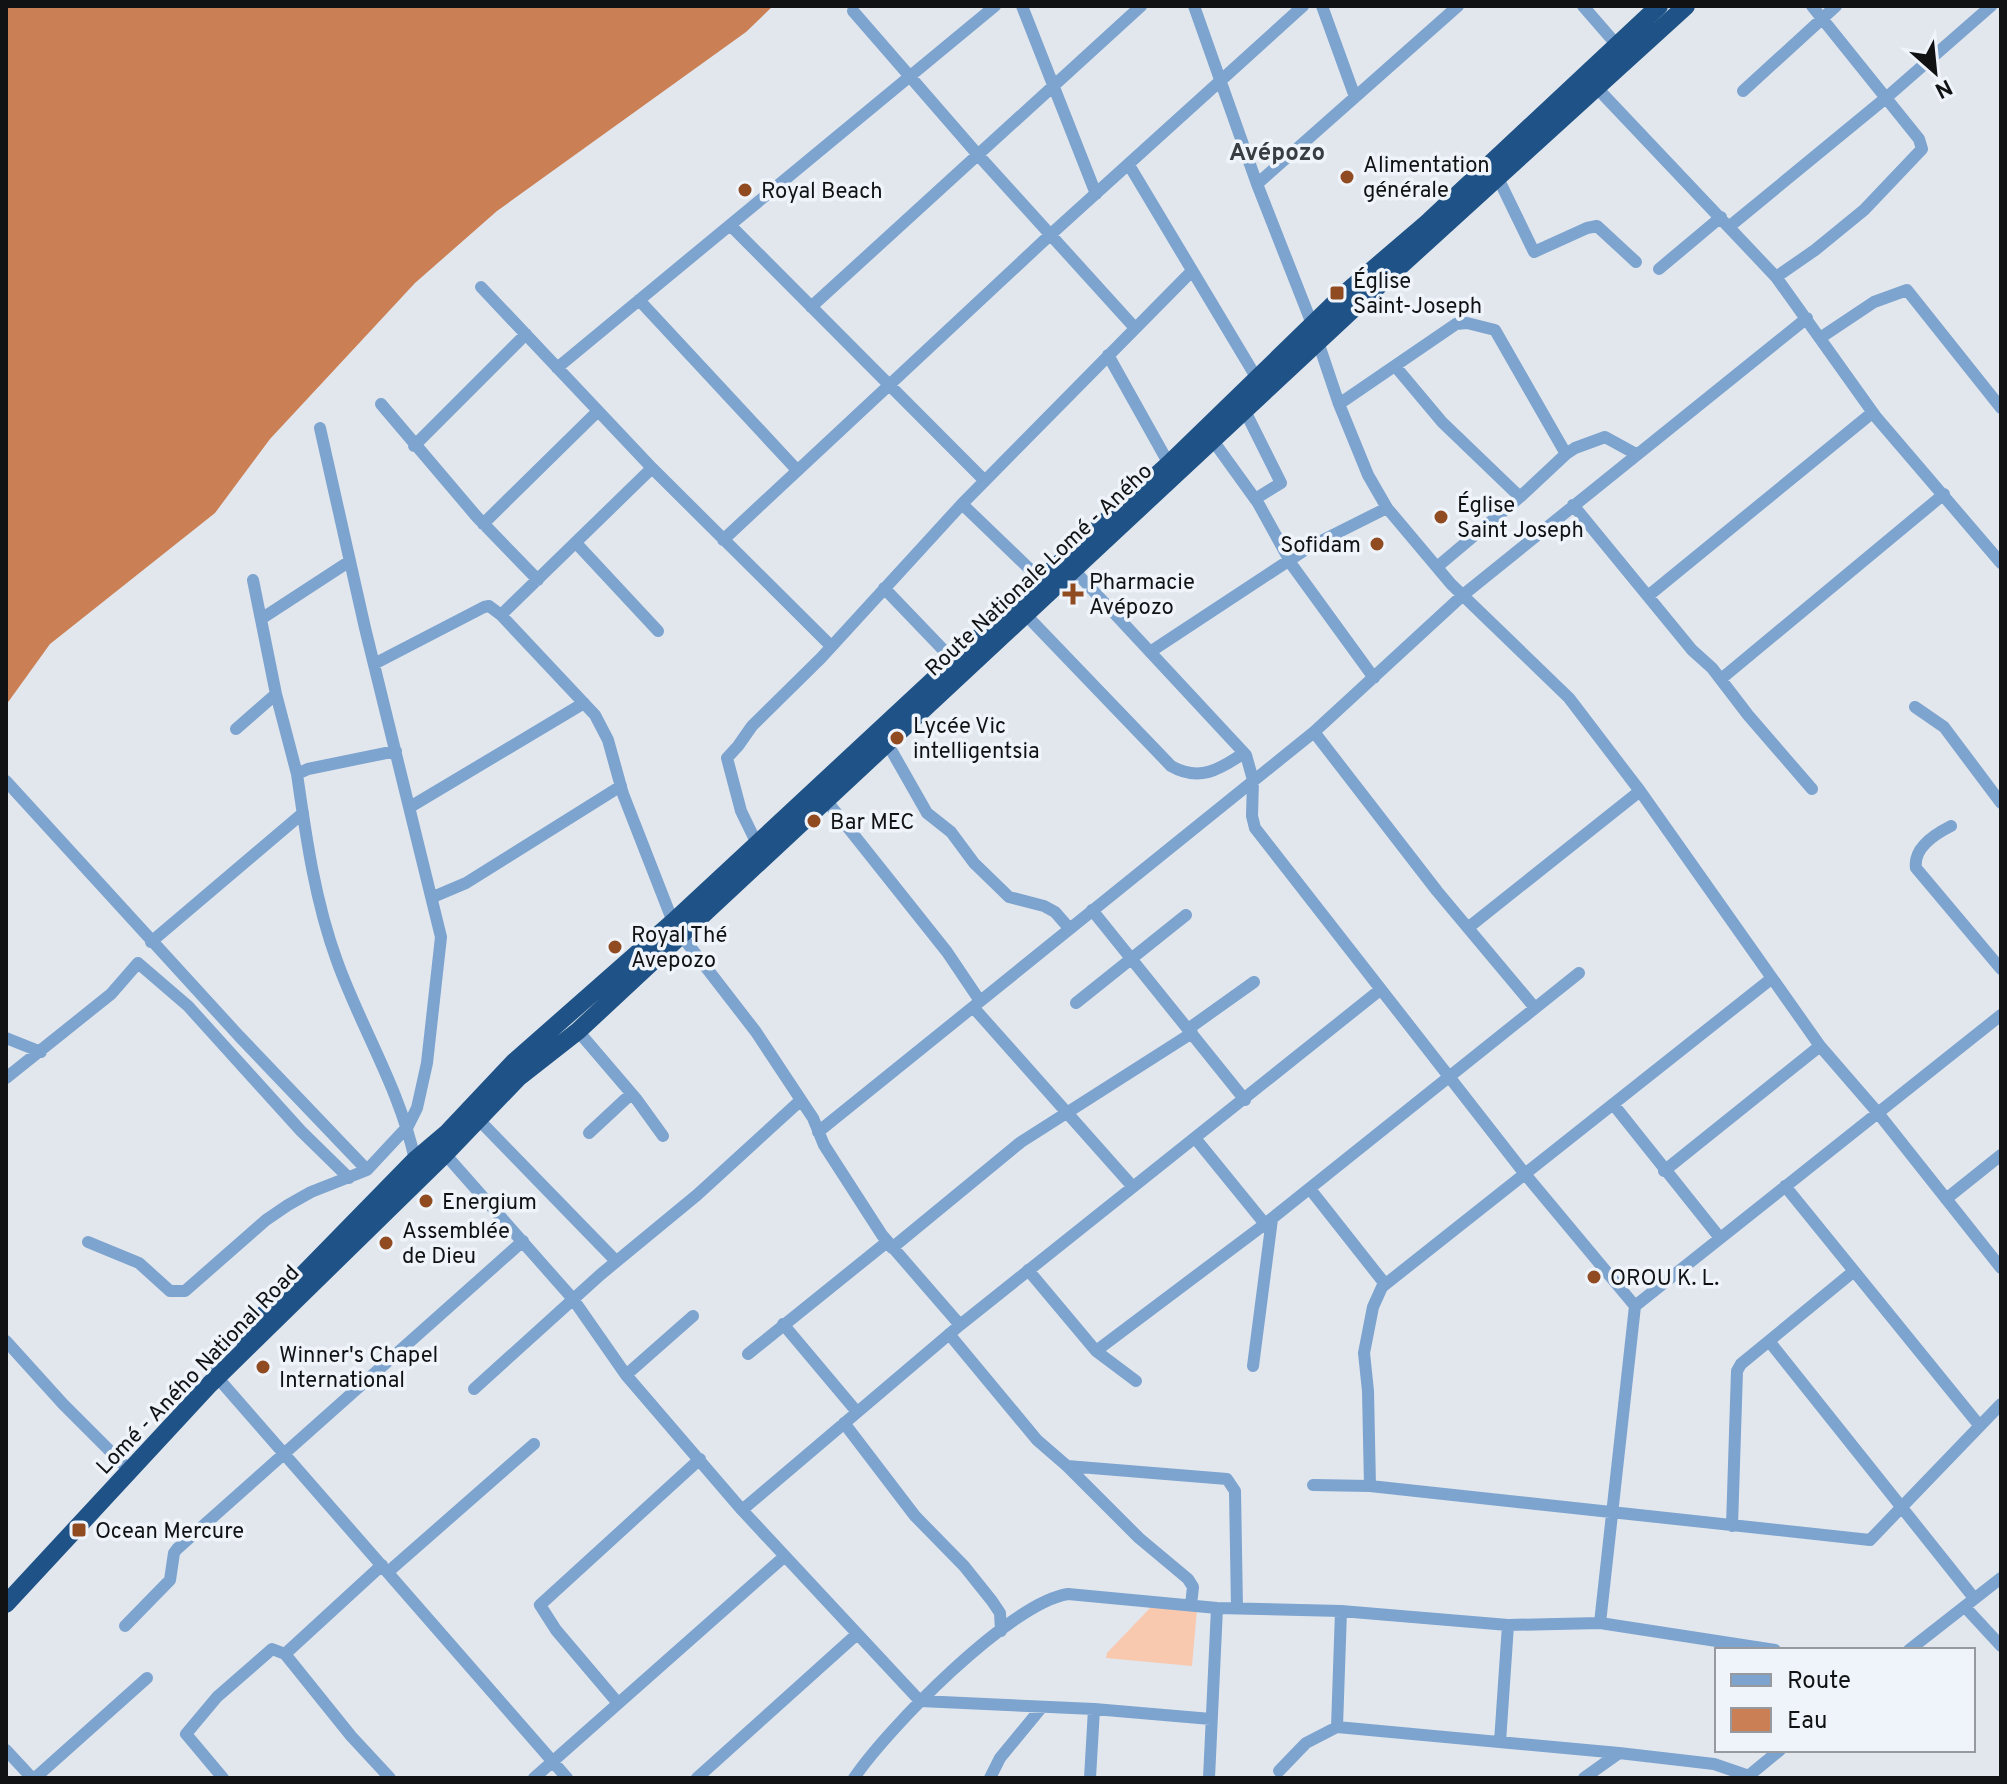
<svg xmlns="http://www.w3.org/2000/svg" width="2007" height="1784" viewBox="0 0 2007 1784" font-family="Overpass,sans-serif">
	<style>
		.green { fill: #f8c8af }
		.water { fill: #ca7f54 }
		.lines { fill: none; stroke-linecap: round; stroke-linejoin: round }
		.minor { stroke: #7da3cf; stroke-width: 12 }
		.highway { stroke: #1f5387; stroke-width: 18 }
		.poi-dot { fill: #904b21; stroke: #eff4fb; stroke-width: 3 }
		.labels { text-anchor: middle; stroke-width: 7; stroke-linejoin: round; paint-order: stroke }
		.poi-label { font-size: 22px; fill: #111214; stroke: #eff4fb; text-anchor: start }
		.street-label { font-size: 22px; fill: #111214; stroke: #eff4fb }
		.neighbourhood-label { font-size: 24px; font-weight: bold; fill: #383d41; stroke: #eff4fb }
	</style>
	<rect width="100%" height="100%" fill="#e2e7ed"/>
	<path class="green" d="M1152,1606l45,3 -5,57 -86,-8 1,-5z"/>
	<path class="water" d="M6,6h767l-27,26 -249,179 -82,72 -145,156 -55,74 -165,131 -44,61z"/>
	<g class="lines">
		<path class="minor" d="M1022,6l74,188
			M1194,6l63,178 55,140 27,80 29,71 19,33 64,76 118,114 71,93 180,255 58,67 123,155
			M1322,6l33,91
			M1583,6l33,38
			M853,11l126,145 156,172
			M1597,88l179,189 100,140 125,146
			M1743,91l93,-85
			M1129,165l127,212
			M1498,178l36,74 53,-24 10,-2 39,36
			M1257,184l201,-178
			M730,225l255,256
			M1730,226l157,-129 104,-91
			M1659,269l62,-52
			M1776,277l39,-27 49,-40 58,-61 -3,-10 -107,-133
			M481,287l171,181 179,178
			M639,300l158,170
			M811,307l330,-301
			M1820,338l54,-36 33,-12 94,118
			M1108,355l61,109
			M1395,366l47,56 78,75
			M557,368l438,-362
			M381,404l96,113 61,63
			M1339,404l117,-80 11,-1 28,7 71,124
			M1245,411l36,72 -26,16
			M1214,442l44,61 32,58
			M414,446l112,-112
			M962,504l79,76
			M1573,505l119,145 20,18 36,47 64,74
			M483,524l115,-113
			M723,540l327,-305 253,-229
			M576,543l82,88
			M1289,561l85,117
			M1437,567l83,-70 46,-43 9,-6 30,-11 31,17
			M1073,569l173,186 7,25 -1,36 3,12 270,346 110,132
			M253,580l23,114 21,80
			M884,588l70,73
			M1648,596l224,-183
			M1025,614l146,152c28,16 48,4 73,-13
			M501,615l151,-147
			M261,619l89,-58
			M1150,652l161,-106 76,-38
			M374,664l110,-57 5,-1 12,9 94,100 13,25 15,54 50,128
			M1721,679l223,-185
			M1915,707l29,20 57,76
			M236,729l40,-35
			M1314,732l123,159 98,117
			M886,741l41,72 24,19 23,31 35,34 35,9 11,6 14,16
			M396,751l-88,18 -11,5c9,63 18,127 40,187 24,67 63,128 78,199l4,4
			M6,781l233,255 128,134
			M826,800l121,152 33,49
			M410,807l174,-104
			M1951,826c-16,8 -38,22 -35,42l85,101
			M757,844l-16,-33 -14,-53 11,-12 14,-20 69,-68 141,-154 230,-233
			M433,897l33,-14 155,-97
			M1092,910l153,190
			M1469,927l171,-136
			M681,935l75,97 45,68 12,18 11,27 58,90 78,90
			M151,942l152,-129
			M1076,1003l110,-88
			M973,1007l160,180
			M1188,1029l66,-47
			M578,1031l59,69 26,36
			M6,1038l35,14
			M6,1078l105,-84 27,-31 50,43 113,125 48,47
			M1613,1104l107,134
			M478,1119l138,142
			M818,1132l496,-400 149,-137 344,-277
			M589,1133l42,-39
			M1195,1138l70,86
			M445,1154l128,145 53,76 116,135 178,191 174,8 117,10
			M1664,1171l156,-125
			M1785,1186l194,239
			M1310,1189l75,95
			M1946,1199l55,-44
			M88,1242l51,21 31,28h15l81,-71 22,-15 23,-13 56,-22 41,-44 9,-18 10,-45 14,-126 -76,-309 -45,-200
			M892,1248l129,-106 171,-109
			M1028,1270l68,81 40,30
			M783,1324l74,88
			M949,1334l88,106 30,26 72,72 49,41 5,8 -2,18
			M6,1341l57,63 60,60
			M1769,1341l205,257
			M1096,1351l169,-127 314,-251
			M748,1354l139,-112
			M1253,1366l19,-147
			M210,1369l357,409
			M626,1375l67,-59
			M474,1389l126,-114 97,-80 104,-95
			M844,1423l71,93 49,50 28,35 8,12 1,18
			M1067,1466l160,13 8,12 2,117
			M1313,1485l57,1 500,54 131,-136
			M1370,1486l-2,-95 -4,-38 9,-46 9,-20 389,-308
			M742,1510l218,-185 420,-335
			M1732,1526l5,-155 4,-7 113,-93
			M388,1572l146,-128
			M1965,1607l36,39
			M1600,1623l35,-317 366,-291
			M125,1626l45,-46 4,-27 3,-4 346,-308
			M1909,1650l92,-72
			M285,1654l66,82 39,42
			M617,1702l-61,-72 -16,-25 160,-146
			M1337,1727l4,-116
			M1500,1742l8,-117
			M6,1750l26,28
			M1279,1771l27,-28 31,-16 282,26 95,11 35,12
			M35,1778l112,-100
			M223,1778l-37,-44 31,-37 55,-48 13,5 97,-89
			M534,1778l251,-222
			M697,1778l159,-143
			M854,1778c34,-50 156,-175 214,-184l149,14 124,3 167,14 92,-2 175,27
			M990,1778l10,-20 42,-51
			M1090,1778l4,-69
			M1209,1778l8,-170
			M1584,1778l35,-25
			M1746,1778l34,-28"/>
		<path class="highway" d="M242,1337l173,-177 33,-28 66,-70 159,-140 368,-342 128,-116 174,-169 84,-72 232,-217
			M6,1604l204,-220 235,-230 73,-76 60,-47 786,-732 322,-293"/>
	</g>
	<g class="poi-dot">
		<circle cx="1347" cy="177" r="8"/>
		<circle cx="745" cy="190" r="8"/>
		<rect x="1329" y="285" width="16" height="16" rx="4"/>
		<circle cx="1441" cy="517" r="8"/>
		<circle cx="1377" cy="544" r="8"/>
		<path d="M1069 582h8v8h8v8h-8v8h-8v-8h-8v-8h8z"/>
		<circle cx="897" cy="738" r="8"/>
		<circle cx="814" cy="821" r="8"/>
		<circle cx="615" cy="947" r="8"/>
		<circle cx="426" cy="1201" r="8"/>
		<circle cx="386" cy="1243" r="8"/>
		<circle cx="1594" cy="1277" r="8"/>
		<circle cx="263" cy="1367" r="8"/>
		<rect x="71" y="1522" width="16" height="16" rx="4"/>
	</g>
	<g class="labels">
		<g class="poi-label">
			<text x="1363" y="172">Alimentation<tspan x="1363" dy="25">générale</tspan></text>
			<text x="761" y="198">Royal Beach</text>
			<text x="1353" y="288">Église<tspan x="1353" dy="25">Saint-Joseph</tspan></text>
			<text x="1457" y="512">Église<tspan x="1457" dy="25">Saint Joseph</tspan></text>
			<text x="1361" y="552" text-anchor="end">Sofidam</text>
			<text x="1089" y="589">Pharmacie<tspan x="1089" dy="25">Avépozo</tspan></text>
			<text x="913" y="733">Lycée Vic<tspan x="913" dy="25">intelligentsia</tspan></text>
			<text x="830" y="829">Bar MEC</text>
			<text x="631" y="942">Royal Thé<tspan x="631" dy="25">Avepozo</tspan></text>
			<text x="442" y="1209">Energium</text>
			<text x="402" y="1238">Assemblée<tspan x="402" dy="25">de Dieu</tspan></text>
			<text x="1610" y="1285">OROU K. L.</text>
			<text x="279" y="1362">Winner's Chapel<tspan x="279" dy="25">International</tspan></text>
			<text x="95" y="1538">Ocean Mercure</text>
		</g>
		<g class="street-label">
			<text transform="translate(1038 569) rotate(-43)" y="8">Route Nationale Lomé - Aného</text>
			<text transform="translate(197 1369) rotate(-46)" y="8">Lomé - Aného National Road</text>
		</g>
		<g class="neighbourhood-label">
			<text x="1277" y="160">Avépozo</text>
		</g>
	</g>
	<rect width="2007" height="1784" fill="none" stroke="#111214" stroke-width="16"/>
	<rect x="1715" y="1648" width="260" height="104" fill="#eff4fb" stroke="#969a9f" stroke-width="2"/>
	<rect x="1731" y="1674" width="40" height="12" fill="#7da3cf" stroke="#969a9f" stroke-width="2"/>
	<text x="1787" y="1688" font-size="24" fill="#111214">Route</text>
	<rect x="1731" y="1708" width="40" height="24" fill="#ca7f54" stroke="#969a9f" stroke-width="2"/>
	<text x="1787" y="1728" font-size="24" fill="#111214">Eau</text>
	<g transform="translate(1935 72) rotate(153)" stroke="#eff4fb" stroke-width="6" paint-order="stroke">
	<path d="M0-6L14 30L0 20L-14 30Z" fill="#111214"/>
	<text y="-12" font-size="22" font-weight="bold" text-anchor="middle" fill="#111214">N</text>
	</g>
</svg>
